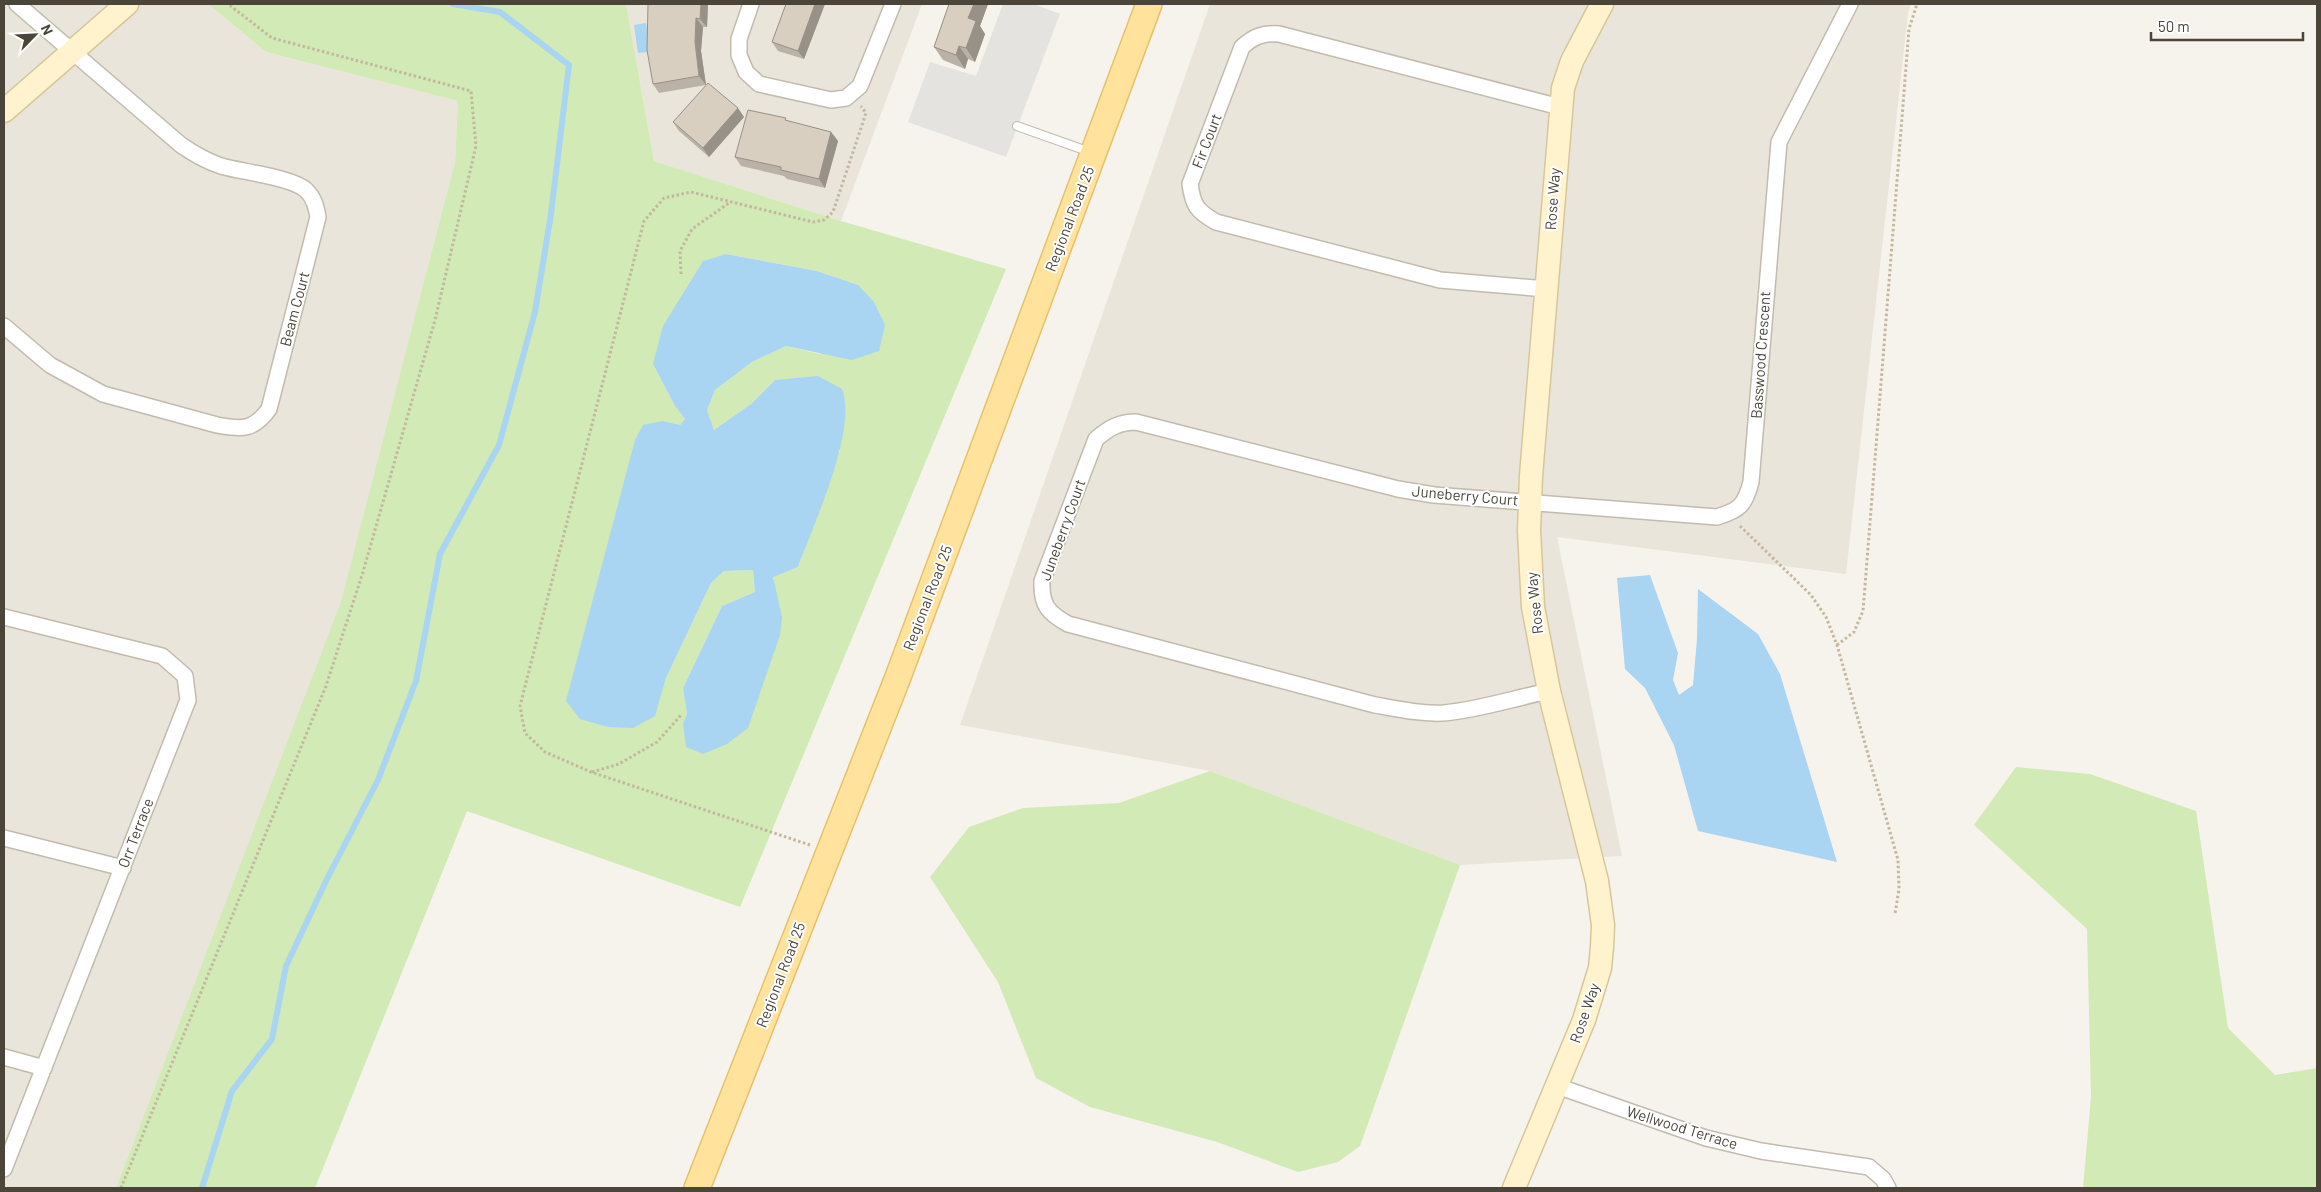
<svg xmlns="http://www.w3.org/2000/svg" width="2321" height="1192" viewBox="0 0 2321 1192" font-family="Barlow,sans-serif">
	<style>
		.residential { fill: #eae5da }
		.green { fill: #d2eab5; fill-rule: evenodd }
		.parking { fill: #e5e3e0 }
		.water { fill: #a9d4f2 }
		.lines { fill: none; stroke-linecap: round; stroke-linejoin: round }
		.stream { stroke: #a9d4f2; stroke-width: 6 }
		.lane-casing { stroke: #c2bbae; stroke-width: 10 }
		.street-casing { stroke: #c2bbae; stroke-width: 18 }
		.secondary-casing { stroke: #d6c79b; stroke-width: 25 }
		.primary-casing { stroke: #e6c16a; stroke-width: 28 }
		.path { stroke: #c4b79f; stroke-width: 3; stroke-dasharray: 2.5 2.5; stroke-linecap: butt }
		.lane { stroke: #fff; stroke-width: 8 }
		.street { stroke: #fff; stroke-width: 15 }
		.secondary { stroke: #fff3cd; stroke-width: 22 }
		.primary { stroke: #ffe39c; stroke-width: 25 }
		.wall { fill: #bab2a6 }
		.shaded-wall { fill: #979187 }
		.building { fill: #d8cfc1; stroke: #979187 }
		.labels { text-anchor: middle; stroke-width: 4; stroke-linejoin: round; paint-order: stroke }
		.street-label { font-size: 15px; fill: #4b4439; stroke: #fff }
	</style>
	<rect width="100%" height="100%" fill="#f6f3ec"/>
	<path class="residential" d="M4,4h204l58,48 192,49 -3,61 -113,440 -226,586h-112z
		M626,4h296l-81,217 -187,-60z
		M1210,4h701l-3,9 -62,561 -289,-37 65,319 -162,9 -250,-94 -250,-46z"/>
	<path class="green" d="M208,4h418l28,157 187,60 165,48 -266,638 -273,-96 -152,377h-199l225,-586 114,-440 3,-61 -192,-49zM727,254l90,17 41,14 -38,69 -34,-8 -34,16 -37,28 -8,20 7,20 37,-26 24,-24 65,70 -42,117 -25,9 2,15 -92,132 4,-9 -4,-26 39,-82 33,-14 -2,-22 -29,1 -13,12 -45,95 -12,38 9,-295 17,4 5,-6 -10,-13 -22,-42 33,-74 17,-29z
		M2016,767l74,7 106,37 32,217 47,47 42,-7v120h-234l8,-91 -4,-168 -113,-104z
		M1210,771l250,94 -100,281 -22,16 -40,10 -81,-30 -127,-35 -54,-29 -38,-96 -68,-105 39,-50 54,-19 96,-5z"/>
	<path class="parking" d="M1003,4h31l26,10 -54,143 -98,-35 22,-60 46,14z"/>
	<path class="water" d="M646,23l4,29 -12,1 -4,-28z
		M726,254l91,17 41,14 16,17 11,23 -6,26 -27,9 -66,-14 -34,16 -37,28 -8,20 7,20 37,-26 24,-24 43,-4 24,13c16,41 -29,136 -44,178l-25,10 9,40 -2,18 -32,93 -21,16 -24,10 -17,-7 -3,-24 4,-9 -4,-26 39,-82 33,-14 -2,-22 -29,1 -13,12 -45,95 -11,38 -22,12 -25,-1 -28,-8 -14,-18 69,-261 8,-15 20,-4 17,4 5,-6 -10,-13 -22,-42 10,-38 40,-65z
		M1650,575l28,78 -5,27 6,15 14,-10 4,-46 1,-50 60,45 22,40 57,188 -139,-31 -24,-86 -29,-57 -20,-19 -8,-91z"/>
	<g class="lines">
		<path class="stream" d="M202,1188l30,-97 40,-52 14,-73 41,-87 51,-99 38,-99 24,-127 59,-109 36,-133 16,-98 18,-149 -69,-53 -47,-8"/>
		<g class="lane-casing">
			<path id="lane" d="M1017,126l73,26"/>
		</g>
		<g class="street-casing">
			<path id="street" d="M751,4l-12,35v16l7,17 13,12 72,16 15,-2 14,-12 33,-82
				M1546,289l-106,-9 -224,-58c-19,-11 -23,-16 -26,-38l52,-137c12,-11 21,-14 37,-13l281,73
				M4,326l46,39 53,29 114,31c25,5 37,5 52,-16l49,-192c-2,-11 -4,-19 -12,-27 -15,-13 -64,-18 -85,-24 -15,-5 -27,-12 -40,-21l-164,-141
				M4,617l158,39 23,20 3,24 -184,469
				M1549,691c-35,7 -70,19 -106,22 -23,1 -46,-4 -68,-8l-307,-81c-20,-11 -27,-19 -26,-43l54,-142c13,-11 23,-17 40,-17l262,67 36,6 283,22c23,-7 28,-12 34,-35l28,-340 71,-138
				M4,838l119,30
				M4,1057l40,11
				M1557,1086l149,52 55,13 108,16 14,12 5,9"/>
		</g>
		<g class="secondary-casing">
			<path id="secondary" d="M4,111l123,-107
				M1514,1188l70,-168 16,-52 2,-21 1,-22 -6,-44 -48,-190 -16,-84 -4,-76 2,-55 32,-388 9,-27 30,-57"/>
		</g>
		<g class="primary-casing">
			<path id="primary" d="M697,1188l201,-511 251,-673"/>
		</g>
		<path class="path" d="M681,274l-1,-23 12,-22 37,-26
			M1740,526l71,69 15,22 11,28 61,215 1,29 -4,25
			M1837,645l17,-13 9,-21 46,-582 8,-25
			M592,772l27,-8 38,-22 25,-28
			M810,845l-219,-73 -46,-20 -20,-19 -5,-27 124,-485 20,-23 27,-6 122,30 11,-2 9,-8 33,-99 -5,-7
			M121,1188l205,-502 37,-114 72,-252 41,-174 -5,-55 -199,-53 -44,-34"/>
		<use href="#lane" class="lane"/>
		<use href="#street" class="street"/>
		<use href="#secondary" class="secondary"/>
		<use href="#primary" class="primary"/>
	</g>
	<path class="wall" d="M648,4h60l-1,23h-4l-2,24 5,34 -47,8 -6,-9z
		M786,4h39l-21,55 -26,-8 -6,-9z
		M949,4h39l-8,22 5,8 -10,28 -7,-3 -3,10 -22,-9 -9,-13z
		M744,117l-35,40 -30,-26 -6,-9z
		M788,121l43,11 7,9 -13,47 -38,-9 -3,-3 -43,-10 -6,-9z"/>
	<path class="shaded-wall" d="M701,4h7l-1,23 -7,-8z
		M815,4h10l-21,55 -6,-8z
		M974,4h14l-8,22 5,8 -10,28 -9,-14 2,-30z
		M696,18l7,9 -2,24 5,34 -7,-9 -4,-34z
		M959,46l9,13 -3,10 -9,-14z
		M738,108l6,9 -35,40 -6,-9z
		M831,132l7,9 -13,47 -6,-9z"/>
	<path class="building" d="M648,4h53l-1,15 -4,-1 -1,24 4,34 -46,8 -6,-34z
		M786,4h29l-17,47 -26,-9z
		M949,4h25l-6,14 8,3 -10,27 -7,-2 -3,9 -22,-8z
		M708,83l30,25 -35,40 -30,-26z
		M748,110l38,8 -1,2 46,12 -12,47 -38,-9v-3l-46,-10z"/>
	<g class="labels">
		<g class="street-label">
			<text transform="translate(1207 141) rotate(-69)" y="5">Fir Court</text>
			<text transform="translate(1553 199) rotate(-86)" y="5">Rose Way</text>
			<text transform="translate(1070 219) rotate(-69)" y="5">Regional Road 25</text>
			<text transform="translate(295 309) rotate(-75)" y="5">Beam Court</text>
			<text transform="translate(1761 355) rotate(-86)" y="5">Basswood Crescent</text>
			<text transform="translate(1465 496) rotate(5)" y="5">Juneberry Court</text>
			<text transform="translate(1063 530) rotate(-70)" y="5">Juneberry Court</text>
			<text transform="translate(928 598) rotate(-69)" y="5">Regional Road 25</text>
			<text transform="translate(1535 603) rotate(-96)" y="5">Rose Way</text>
			<text transform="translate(136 833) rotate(-69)" y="5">Orr Terrace</text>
			<text transform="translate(781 975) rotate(-69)" y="5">Regional Road 25</text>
			<text transform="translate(1585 1013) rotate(-71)" y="5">Rose Way</text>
			<text transform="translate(1682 1128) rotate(17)" y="5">Wellwood Terrace</text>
		</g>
	</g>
	<rect width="2321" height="1192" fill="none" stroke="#4b4439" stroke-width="10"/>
	<g transform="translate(35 35) rotate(66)" stroke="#ffffff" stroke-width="4" paint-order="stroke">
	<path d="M0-4L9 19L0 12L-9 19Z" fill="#4b4439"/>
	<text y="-8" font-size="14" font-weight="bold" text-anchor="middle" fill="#4b4439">N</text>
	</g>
	<path d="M2151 32v8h152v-8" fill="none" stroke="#4b4439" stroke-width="2.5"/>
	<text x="2158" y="32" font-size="15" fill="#4b4439" stroke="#ffffff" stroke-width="4" paint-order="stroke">50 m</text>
</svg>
